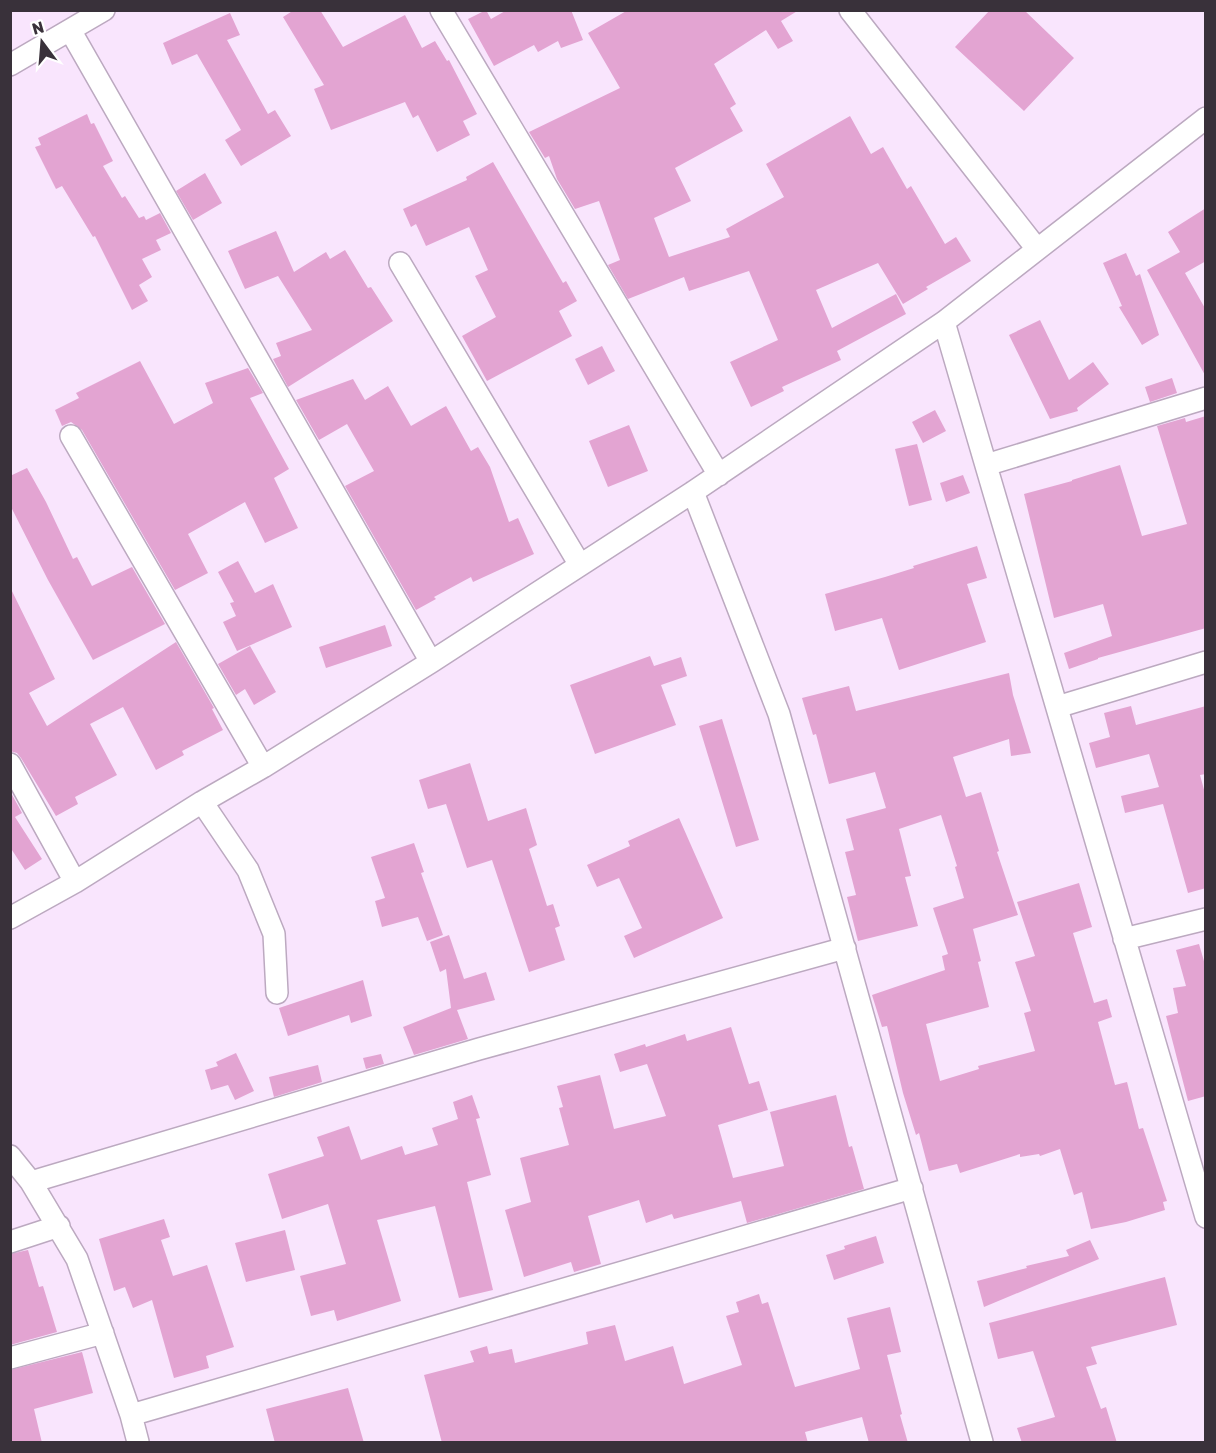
<svg xmlns="http://www.w3.org/2000/svg" width="1216" height="1453" viewBox="0 0 1216 1453" font-family="Rubik,sans-serif">
	<style>
		.building { fill: #e3a4d2 }
		.lines { fill: none; stroke-linecap: round; stroke-linejoin: round }
		.minor-casing { stroke: #bca9c0; stroke-width: 24 }
		.minor { stroke: #fff; stroke-width: 21 }
	</style>
	<rect width="100%" height="100%" fill="#f9e5fd"/>
	<path class="building" d="M294,10h26l23,37 62,-32 17,33 13,-7 12,20 2,-1 28,54 -14,7 7,14 -33,17 -19,-37 -5,3 -8,-16 -74,28 -17,-41 10,-4 -41,-68z
		M486,10l5,9 16,-9h64l12,30 -22,8 -3,-7 -20,11 -4,-7 -40,21 -26,-47z
		M628,10h171l-18,11 12,20 -15,8 -12,-19 -52,34 22,40 -6,4 13,23 -68,37 16,33 -37,17 15,39 61,-20 -4,-8 58,-32 -18,-33 84,-48 21,38 12,-7 24,42 4,-3 34,58 11,-7 15,24 -45,26 2,2 -25,15 -25,-41 -62,27 16,38 64,-34 10,20 -69,37 4,9 -59,27 2,4 -33,16 -21,-45 48,-22 -29,-69 -60,20 -5,-14 -56,22 -20,-34 12,-5 -21,-59 -24,8 -18,-30 -8,-23 -4,2 -16,-26 91,-44 -32,-55z
		M990,10h34l50,48 -50,53 -69,-64z
		M230,13l10,22 -13,5 41,74 7,-4 16,26 -50,30 -16,-26 16,-10 -44,-76 -25,11 -9,-22z
		M87,114l4,10 3,-1 19,38 -10,5 19,32 3,-2 14,22 5,-2 2,4 14,-7 11,20 -15,7 5,10 -19,9 10,18 -13,8 9,16 -16,9 -37,-74 -2,1 -31,-51 -6,3 -21,-42 6,-2 -3,-7z
		M493,162l70,121 3,-2 11,20 -18,10 13,25 -85,45 -25,-45 34,-19 -21,-41 13,-6 -19,-43 -43,19 -10,-22 -5,3 -8,-18 64,-29 -1,-3z
		M205,173l17,30 -29,17 -17,-29z
		M1206,208v53l-21,12 21,37v67l-59,-107 33,-18 -12,-20z
		M276,231l18,41 32,-20 4,7 15,-9 23,38 3,-1 22,34 -105,66 -15,-28 8,-3 -5,-13 36,-13 -34,-54 -33,13 -17,-38z
		M1126,253l10,23 4,-2 19,61 -17,10 -23,-38 3,-1 -19,-43z
		M1040,320l29,60 24,-18 16,22 -32,24 1,3 -28,8 -41,-84z
		M602,346l13,25 -27,14 -13,-26z
		M140,361l34,63 39,-21 -8,-20 43,-15 15,25 -13,5 39,71 -15,9 24,50 -33,15 -20,-41 -57,32 20,39 -33,17 -93,-160 -11,-8 -9,4 -7,-16 24,-12 -3,-5z
		M1172,378l5,15 -27,9 -5,-15z
		M353,379l12,21 23,-14 23,40 35,-20 25,45 7,-4 12,20 19,55 9,-4 16,36 -61,28 -2,-5 -37,20 2,2 -20,11 -71,-124 29,-15 -27,-47 -28,16 -23,-40z
		M935,410l11,21 -23,12 -11,-21z
		M1206,416v212l-108,30v1l-29,10 -5,-16 48,-17 -9,-32 -49,14 -30,-124 48,-13v-1l48,-15 22,71 45,-12 -30,-98 28,-8 1,4z
		M629,425l19,46 -40,16 -19,-46z
		M917,444l15,56 -23,6 -14,-57z
		M27,468l19,34 27,57 4,-2 15,29 40,-19 33,57 -72,36 -45,-80 -38,-75v-29z
		M963,475l7,18 -24,9 -6,-19z
		M977,546l10,32 -20,6 19,58 -87,28 -17,-52 -47,13 -10,-37 60,-17 29,-9 -1,-2z
		M238,561l17,32 18,-9 19,43 -55,24 -14,-29 13,-6 -6,-13 4,-1 -16,-30z
		M10,587l45,92 -26,14 18,33 129,-84 38,66 -2,1 11,21 -41,21 2,4 -28,15 -33,-63 -33,17 27,51 -42,22 3,7 -22,12 -35,-58 -4,-5 -7,-2z
		M385,625l7,21 -66,22 -7,-21z
		M250,646l26,46 -22,13 -9,-16 -9,6 -18,-31z
		M650,656l4,10 27,-9 6,19 -26,9 15,40 -81,29 -25,-69z
		M1009,673l4,22 18,58 -20,3 -2,-17 -56,18 13,40 15,-5 18,59 -2,1 21,63 -45,14 8,32 -3,1 11,45 -63,17 14,57 39,-12 -1,-3 57,-15 -11,-38 7,-2 -16,-49 20,-6 -18,-54 62,-19 13,44 -19,6 21,70 13,-4 5,18 -14,5 17,63 12,-3 12,47 4,-1 24,73 -4,1 2,8 -39,12 -35,7 -9,-37 -8,3 -14,-46 -20,7 -1,-2 -19,3v-3l-60,19 -3,-9 -28,7 -10,-38 -3,2 -13,-42 -16,-67 -5,1 -10,-32 73,-25 -3,-14 6,-2 -15,-46 31,-10 -9,-31 2,-1 -16,-51 -42,14 12,47 -6,1 13,49 -60,15 -11,-44 9,-2 -11,-43 9,-2 -8,-31 40,-11 -11,-36 -46,12 -13,-50 -3,1 -11,-37 47,-12 7,25z
		M1131,706l5,19 70,-19v68l-6,1 6,22v91l-18,5 -25,-89 -38,9 -4,-17 38,-9 -10,-33 -53,14 -7,-25 21,-6 -6,-24z
		M722,719l37,121 -23,7 -37,-121z
		M470,763l18,58 38,-13 11,37 -8,4 18,57 6,-2 7,22 -5,2 10,32 -36,12 -37,-112 -25,8 -21,-64 -18,5 -9,-29z
		M10,791l12,22 -7,4 27,42 -17,11 -15,-23z
		M679,818l44,100 -89,40 -10,-22 18,-8 -23,-50 -22,9 -10,-22 43,-19 -2,-5z
		M414,843l10,29 -3,1 22,62 -16,6 -9,-24 -36,10 -7,-26 10,-3 -14,-41z
		M449,935l15,44 22,-7 9,28 -38,10 11,29 -54,16 -11,-28 48,-19 -5,-39 -6,3 -10,-30z
		M1199,944l7,24v128l-18,5 -22,-85 12,-3 -5,-25 13,-2 -10,-36z
		M363,980l9,36 -21,7 -2,-8 -61,21 -9,-28z
		M731,1027l18,57 10,-3 9,29 -50,15 15,53 51,-12 -14,-54 66,-17 13,52 3,-1 12,43 -117,34 -6,-22 -67,18 -2,-5 -26,9 -7,-23 -51,16 13,48 -27,8 -3,-10 -47,15 -19,-67 26,-8 -11,-44 49,-13 -10,-37 4,-1 -6,-21 43,-11 14,54 52,-13 -19,-52 -27,8 -6,-18 31,-10 1,3 39,-13 2,7z
		M236,1053l18,38 -19,9 -7,-15 -17,5 -6,-20 13,-4 -2,-4z
		M381,1054l3,10 -18,5 -3,-11z
		M318,1065l4,17 -48,15 -5,-20z
		M472,1095l8,23 -4,1 15,56 -24,7 26,108 -34,8 -24,-92 -58,14 24,81 -64,20 -3,-11 -23,6 -11,-40 46,-12 -18,-60 -46,15 -14,-45 56,-18 -7,-19 32,-11 12,34 41,-14 3,9 33,-10 -6,-17 26,-9 -5,-17z
		M164,1219l6,18 -9,3 12,36 34,-11 27,82 -28,9 3,12 -35,10 -22,-78 -19,8 -8,-21 -11,4 -15,-52z
		M285,1230l10,40 -49,12 -11,-39z
		M876,1236l8,27 -50,17 -8,-25 19,-6 -1,-3z
		M1090,1240l9,19 -115,48 -7,-26 50,-13 -1,-2 43,-10 -3,-6z
		M28,1250l11,37 4,-1 14,46 -47,13v-91z
		M1165,1277l12,48 -86,22 6,17 -11,3 15,42 5,-2 11,36h-95l-5,-15 38,-11 -22,-66 -35,8 -9,-36z
		M759,1294l3,10 6,-2 27,85 65,-18 -13,-51 43,-11 11,45 -14,3 15,59 -2,1 8,28h-39l-7,-26 -57,15 3,11h-366l-18,-68 50,-13 -4,-11 17,-5 2,8 23,-5 3,14 73,-19 -2,-12 29,-7 10,36 48,-15 11,38 58,-19 -16,-49 13,-4 -3,-10z
		M82,1352l11,41 -59,16 8,34h-32v-73z
		M348,1388l16,55h-89l-9,-34z"/>
	<g class="lines">
		<g class="minor-casing">
			<path id="minor" d="M441,10l278,465
				M850,10l187,239
				M70,30l361,632
				M10,65l94,-55
				M400,263l180,302
				M944,322l262,895
				M71,436l192,331
				M986,465l220,-67
				M693,492l86,222 203,728
				M1057,707l149,-45
				M10,764l65,118
				M202,802l46,68 26,64 3,59
				M10,918l65,-36 127,-80 61,-35 168,-105 262,-170 251,-170 262,-204
				M1124,939l82,-20
				M10,1156l21,26 46,77 54,156 7,27
				M31,1182l448,-133 366,-101
				M10,1242l49,-16
				M10,1358l93,-25
				M131,1415l781,-227"/>
		</g>
		<use href="#minor" class="minor"/>
	</g>
	<rect width="1216" height="1453" fill="none" stroke="#39313a" stroke-width="24"/>
	<g transform="translate(42 42) rotate(344)" stroke="#ffffff" stroke-width="4.5" paint-order="stroke">
	<path d="M0-4.5L10 22L0 15L-10 22Z" fill="#39313a"/>
	<text y="-9" font-size="16" font-weight="bold" text-anchor="middle" fill="#39313a">N</text>
	</g>
</svg>
